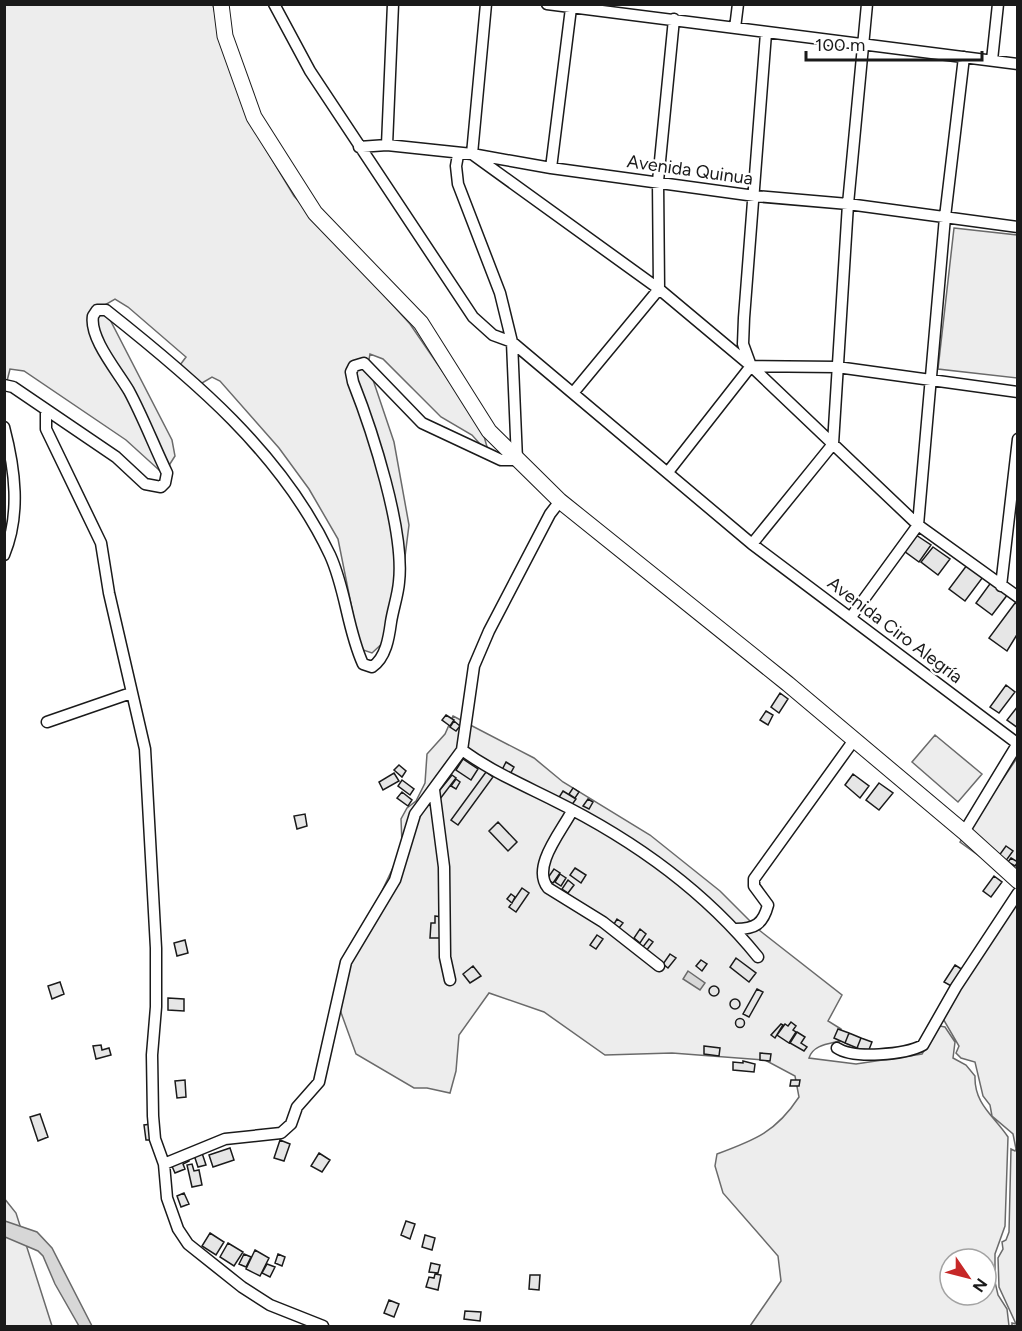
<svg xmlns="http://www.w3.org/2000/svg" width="1022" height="1331" viewBox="0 0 1022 1331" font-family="Figtree,sans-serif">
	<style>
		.green { fill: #ededed; stroke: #6a6a6a; stroke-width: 1.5; fill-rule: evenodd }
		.water { fill: #d7d7d7; stroke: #6a6a6a; stroke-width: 1.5 }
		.building { fill: #e6e6e6; stroke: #1a1a1a; stroke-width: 1.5 }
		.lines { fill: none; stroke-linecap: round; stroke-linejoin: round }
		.street-casing { stroke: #1a1a1a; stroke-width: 13 }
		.secondary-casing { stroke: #1a1a1a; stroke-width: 17 }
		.street { stroke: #fff; stroke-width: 10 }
		.secondary { stroke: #fff; stroke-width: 15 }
		.labels { text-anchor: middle; stroke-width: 4.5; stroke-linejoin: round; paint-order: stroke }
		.street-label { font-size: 18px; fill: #1a1a1a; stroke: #fff }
	</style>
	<rect width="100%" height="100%" fill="#fff"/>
	<path class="green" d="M5,5h208l11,47 23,66 47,78 116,128 72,105 7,25 -17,-19 -31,-18 -58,-58 -13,-5 -2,11 26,77 15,83 -11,87 -11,27 -15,14 -12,-4 -22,-110 -29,-50 -30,-41 -59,-67 -8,-4 -15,9 -17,-21 6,-8 -58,-50 -13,-8 -12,7 69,134 3,16 -7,11 -9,3 -33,-30 -102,-69 -14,-2 -4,16 -1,-2z
		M954,228l63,7v143l-79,-9z
		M453,716l81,42 29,24 87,53 70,56 39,39 83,65 -14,26 13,8 -1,12c-12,3 -27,4 -31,17l47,6 66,-10 18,-28 5,1 10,15 -2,16 13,7 9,11c-1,28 19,40 33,61l-3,89 -10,28v28l3,13 9,14 2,17h-259l31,-45 -3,-25 -55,-63 -8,-27 2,-12c38,-14 59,-22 82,-57l-4,-21 -30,-16 -93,-7 -67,2 -61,-43 -55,-19 -30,42 -3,36 -6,22 -23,-5h-13l-58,-34 -17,-47 2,-29 57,-121 4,-13 -1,-25 6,-11 9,-7 9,-18 2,-29 18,-20zM950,1259h36v36h-36z
		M935,735l47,39 -24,28 -46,-40z
		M1017,758v125l-57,-41z
		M1017,904v422h-5v-3l4,1 -17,-37 -1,-29 5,-9 -1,-7 4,-2 3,-8 2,-83 4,2 1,-2 -3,-15 -21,-18 -2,-11 -7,-9 -8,-34 -14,-4 -5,-5 3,-7 -17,-29 54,-87z
		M4,1198l12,15 36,113h-47z"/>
	<path class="water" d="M688,971l17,12 -5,7 -17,-11z
		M5,1221l32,11 15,16 40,78h-13l-24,-42 -12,-28 -5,-5 -33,-14z"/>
	<path class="building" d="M916,535l15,10 -12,17 -15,-11z
		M933,547l17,12 -12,16 -17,-13z
		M967,565l16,12 -18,24 -16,-12z
		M992,581l16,13 -16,21 -16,-12z
		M1015,603l3,2v28l-11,18 -18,-13z
		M1006,685l9,7 -16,21 -9,-6z
		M780,693l8,6 -9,14 -8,-6z
		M1018,706v22l-11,-8z
		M766,711l7,4 -5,10 -8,-5z
		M446,715l8,5 -4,6 -8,-6z
		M454,721l6,5 -4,5 -6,-4z
		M463,759l15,10 -7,11 -15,-10z
		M506,762l8,5 -5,9 -8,-4z
		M399,765l7,6 -4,6 -8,-7z
		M486,772l7,5 -35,48 -7,-5z
		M394,773l5,8 -16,9 -4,-8z
		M853,774l16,12 -9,12 -15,-13z
		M452,775l4,3 -16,21 -5,-3z
		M456,779l4,3 -4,7 -5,-3z
		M402,780l12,9 -4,6 -12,-9z
		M879,783l14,10 -14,17 -13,-10z
		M573,788l6,4 -4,6 -6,-4z
		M563,791l13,8 -5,7 -13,-7z
		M402,792l10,8 -4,6 -11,-8z
		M588,799l5,3 -4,7 -6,-3z
		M305,814l2,12 -10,3 -3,-13z
		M498,822l19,20 -9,9 -19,-20z
		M1006,846l7,5 -8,11 -7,-5z
		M1011,858l7,4 -3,4 -7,-4z
		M575,868l11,7 -5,8 -11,-8z
		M554,869l6,4 -7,10 -6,-4z
		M560,874l6,4 -5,8 -6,-4z
		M994,876l8,6 -11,15 -8,-6z
		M568,880l6,5 -6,8 -6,-4z
		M522,888l7,5 -13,19 -7,-5z
		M511,894l4,3 -3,6 -5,-4z
		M435,916l7,1 -2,21h-10l1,-15h4z
		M617,919l6,4 -4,5 -5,-4z
		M640,929l6,5 -6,9 -6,-5z
		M597,935l6,4 -7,10 -6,-4z
		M649,939l4,3 -7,9 -4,-3z
		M185,940l3,13 -11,3 -3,-13z
		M670,954l6,4 -8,10 -5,-4z
		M736,958l20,15 -7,9 -19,-15z
		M701,960l6,4 -5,7 -6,-5z
		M955,965l8,5 -10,17 -9,-5z
		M473,966l8,10 -11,7 -7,-9z
		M60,982l4,12 -12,5 -4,-13z
		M709 991a5 5 0 1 1 10 0a5 5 0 1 1-10 0Z
		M757,989l6,3 -14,25 -6,-3z
		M168,998l16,1v12l-16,-1z
		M730 1004a5 5 0 1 1 10 0a5 5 0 1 1-10 0Z
		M735.5 1023a4.5 4.5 0 1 1 9 0a4.5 4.5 0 1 1-9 0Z
		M791,1022l5,4 -3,4 3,2 -7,11 -12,-8 8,-11 3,2z
		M781,1024l2,1 -8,13 -4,-3z
		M838,1029l11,4 -4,10 -11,-5z
		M797,1032l8,5 -4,6 6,4 -3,4 -14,-8z
		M849,1033l12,5 -4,10 -12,-5z
		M861,1038l11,4 -4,10 -11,-4z
		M101,1045l1,5 7,-2 2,7 -15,4 -3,-13z
		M704,1046l16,2 -1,8 -15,-2z
		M760,1053l11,1 -1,7 -10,-1z
		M743,1061l12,3 -1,8 -21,-2v-8l10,1z
		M185,1080l1,17 -9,1 -2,-17z
		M791,1080h9l-1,6h-9z
		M40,1114l8,23 -10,4 -8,-24z
		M151,1124l2,16h-7l-2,-15z
		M280,1140l10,4 -6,17 -10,-3z
		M230,1148l4,12 -21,7 -4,-12z
		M202,1153l4,12 -8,2 -4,-12z
		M319,1153l11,7 -8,12 -11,-6z
		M188,1157l1,4 -6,3 2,5 -10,4 -4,-9z
		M192,1164l2,7 5,-1 3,15 -10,2 -5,-22z
		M184,1193l5,11 -8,3 -4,-11z
		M406,1221l9,3 -5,15 -9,-4z
		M210,1233l14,9 -8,13 -14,-9z
		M425,1235l10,3 -3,12 -10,-3z
		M228,1243l15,9 -9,14 -14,-9z
		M255,1250l14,8 -9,18 -14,-7z
		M244,1254l7,3 -5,10 -7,-3z
		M278,1254l7,3 -3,9 -7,-3z
		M431,1263l9,2 -2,8 -9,-1z
		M267,1264l8,3 -5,10 -8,-4z
		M435,1274l6,1 -3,15 -12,-3 3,-10 5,1z
		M530,1275h10l-1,15 -10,-1z
		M389,1300l10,4 -5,13 -10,-4z
		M465,1311l16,1 -1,9 -16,-2z"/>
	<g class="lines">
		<g class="street-casing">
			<path id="street" d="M274,4l36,67 163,246 20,18 19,7 240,202 266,200
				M486,4l-14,150 187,135 92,77 167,159 100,72
				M547,4l471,60
				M735,28l3,-24
				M992,60l6,-56
				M387,145l6,-141
				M359,147l28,-2 85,9 79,14 204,28 93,8 170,23
				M551,168l20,-160
				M751,366l-8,-22 1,-26 22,-285
				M751,366l86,1 181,25
				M4,385l9,2 103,70 29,27 16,3 4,-4 2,-10c-13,-27 -24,-56 -38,-82 -11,-19 -40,-53 -36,-75l4,-6h9c86,68 176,143 224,245 16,35 17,74 33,109l9,3c14,-9 17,-30 19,-45 2,-13 7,-27 8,-40 6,-51 -27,-152 -46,-200l-2,-10 3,-6 10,-3 58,60 79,37h16l-5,-118 -12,-49 -42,-109 -2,-18 2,-11
				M573,393l86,-104 -1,-108 16,-162
				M46,411v18l55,114 8,50 36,156 11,199v59l-4,48 1,61 2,23 9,25 3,34 11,31 10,15 54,43 28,18 53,21
				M4,427c11,42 17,87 0,128
				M668,472l83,-106
				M752,544l81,-100 15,-240 19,-200
				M1001,586l17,-147
				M851,617l67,-92 27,-308 19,-160
				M47,722l84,-29
				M462,750c29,21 59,34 91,50 79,39 150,89 205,157
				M434,790l10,77 1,90 5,23
				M572,811c-11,21 -41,56 -24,77l55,34 56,44
				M964,832l54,-89
				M736,929c19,0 27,-5 32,-24l-14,-19v-7l100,-139
				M837,1048c16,11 68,7 86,-3l33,-58 62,-94
				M164,1164l61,-25 56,-6 10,-9 6,-17 22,-25 27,-120 49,-82 20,-66 47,-64 12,-84 15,-35 61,-117 10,-13"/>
		</g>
		<g class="secondary-casing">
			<path id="secondary" d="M221,4l4,32 29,81 33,52 28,44 106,110 68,108 71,70 228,183 176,148 54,49"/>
		</g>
		<use href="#street" class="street"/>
		<use href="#secondary" class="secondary"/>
	</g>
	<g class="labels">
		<g class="street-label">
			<text transform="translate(690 170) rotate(8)" y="6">Avenida Quinua</text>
			<text transform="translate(895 630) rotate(37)" y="6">Avenida Ciro Alegría</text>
		</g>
	</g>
	<rect width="1022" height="1331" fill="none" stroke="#1a1a1a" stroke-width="12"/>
	<g transform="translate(968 1277) rotate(125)"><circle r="28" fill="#ffffff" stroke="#a3a3a3" stroke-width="1.5"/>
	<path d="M0-4.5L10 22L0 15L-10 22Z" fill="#c62828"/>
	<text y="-9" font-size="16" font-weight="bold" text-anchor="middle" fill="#1a1a1a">N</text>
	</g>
	<path d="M806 51v9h176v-9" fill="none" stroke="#1a1a1a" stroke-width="3"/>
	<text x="815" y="51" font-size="18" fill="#1a1a1a" stroke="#ffffff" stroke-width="4.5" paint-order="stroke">100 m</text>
</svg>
